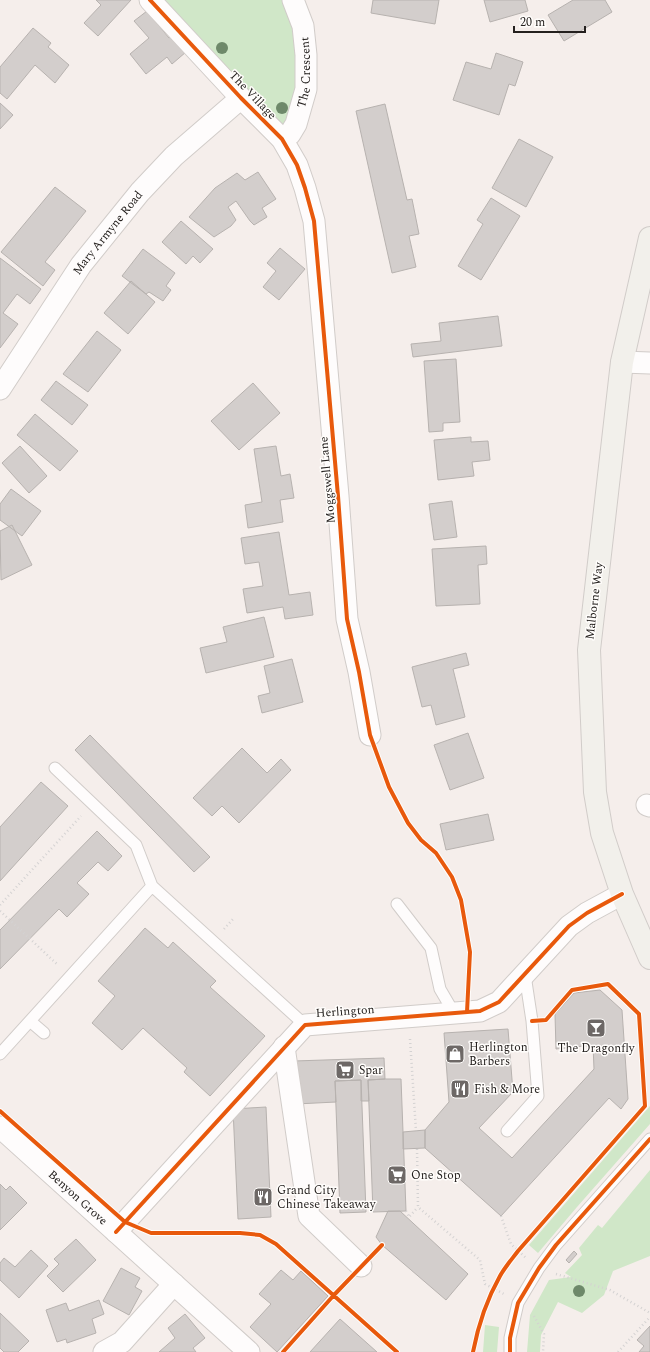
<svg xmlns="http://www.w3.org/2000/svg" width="650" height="1352" viewBox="0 0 650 1352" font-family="Spectral,serif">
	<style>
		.green { fill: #d0e7c8 }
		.building { fill: #d3cecc; stroke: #b7b2af }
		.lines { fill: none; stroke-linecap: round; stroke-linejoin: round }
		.lane-casing { stroke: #d1ccc9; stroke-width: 13 }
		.street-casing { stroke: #d1ccc9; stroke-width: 23 }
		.secondary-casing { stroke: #d1ccc9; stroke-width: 24 }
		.path { stroke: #d4d2d2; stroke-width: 2.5; stroke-dasharray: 1 3; stroke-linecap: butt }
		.lane { stroke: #fefcfc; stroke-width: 11 }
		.street { stroke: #fefcfc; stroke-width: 21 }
		.secondary { stroke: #f2f0eb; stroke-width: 22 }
		.cycleway-casing { stroke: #fffdfb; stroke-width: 6 }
		.cycleway { stroke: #e8590c; stroke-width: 4 }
		.tree { fill: #6e896a }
		.labels { text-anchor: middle; stroke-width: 3; stroke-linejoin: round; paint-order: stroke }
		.street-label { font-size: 12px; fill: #24201e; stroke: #fffdfb }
		.poi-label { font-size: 12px; fill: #24201e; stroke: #fffdfb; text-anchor: start }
	</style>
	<rect width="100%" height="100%" fill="#f5eeeb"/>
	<path class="green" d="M164,0h120l11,19 6,56 -16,52 -10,-3z
		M650,1106v18l-73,83 -39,46 -9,-8z
		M650,1170v86l-37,15 -9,24 -22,18 -24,-11 -17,33 -1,17h-13l3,-37 19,-35 22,-3 -6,-4 17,-18 -3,-7 19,-23 4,3z
		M485,1325l14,2 -2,25h-14z"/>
	<path class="building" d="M96,0h35l-33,36 -14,-13 17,-18z
		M373,0h66l-4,24 -64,-11z
		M484,0h41l3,11 -38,11z
		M573,0h32l7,12 -48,29 -16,-26z
		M147,11l22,27 11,-8 13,16 -21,18 -5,-7 -21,17 -16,-20 19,-16 -15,-17z
		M33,28l18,15 -3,4 21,18 -14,18 -20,-18 -28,34 -7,-6v-26z
		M496,53l27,9 -8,24 -6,-2 -10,31 -46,-15 13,-38 25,7z
		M0,103l13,12 -13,14z
		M385,104l22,96 5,-1 7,35 -10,2 7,31 -24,6 -36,-162z
		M519,139l34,18 -27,50 -34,-19z
		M258,172l18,27 -14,9 5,9 -13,8 -4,-4 -14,-20 -8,6 8,13 -5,6 -17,11 -25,-20 26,-29 22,-15 8,7z
		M55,187l31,24 -41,51 10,8 -12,16 -42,-34z
		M491,198l29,18 -39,64 -23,-14 25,-42 -6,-4z
		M181,221l32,28 -13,14 -7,-7 -7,8 -24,-22z
		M280,248l25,21 -26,31 -16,-13 13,-16 -9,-8z
		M143,249l32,24 -9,13 5,4 -8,11 -14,-9 -3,2 -24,-18z
		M0,258l41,31 -11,15 -13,-10 -14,19 15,11 -18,24z
		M131,281l24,21 -27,32 -24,-21z
		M498,316l4,30 -89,11 -2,-13 30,-3 -2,-18z
		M97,331l24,19 -33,42 -25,-18z
		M456,359l4,63 -17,1v8l-14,1 -5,-71z
		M56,381l32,24 -16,20 -31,-25z
		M253,383l27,30 -41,37 -28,-29z
		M35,414l43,37 -18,20 -43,-36z
		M471,437v5l17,-1 2,19 -18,2 2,14 -36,4 -4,-40z
		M20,446l27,30 -18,17 -27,-30z
		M276,446l5,30 9,-2 4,24 -14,2 3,22 -35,6 -3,-23 17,-3 -8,-53z
		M11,489l30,22 -19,25 -22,-16v-16z
		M452,501l5,36 -23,3 -5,-36z
		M12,525l20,40 -31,15 -1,-49z
		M279,532l10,63 21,-3 3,23 -28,4 -2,-12 -36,6 -4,-24 20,-3 -4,-24 -14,2 -4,-26z
		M486,546l1,18 -9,1 2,39 -44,2 -4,-57z
		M264,617l10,40 -68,16 -6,-25 27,-6 -4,-15z
		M466,653l3,12 -16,4 12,48 -29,8 -5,-20 -9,2 -10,-40z
		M292,659l11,43 -41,11 -4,-17 12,-3 -6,-27z
		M468,733l16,45 -34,12 -16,-45z
		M90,735l120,122 -16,15 -119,-122z
		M242,748l25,25 14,-14 10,11 -52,53 -17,-17 -10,10 -19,-18z
		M41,782l27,24 -68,75v-54z
		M488,814l6,26 -48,10 -6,-26z
		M97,831l25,25 -14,15 -10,-9 -21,21 12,11 -22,23 -8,-8 -59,60v-39z
		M145,928l23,20 5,-6 43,39 -6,6 55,49 -55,60 -26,-24 3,-4 -44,-40 -21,22 -30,-27 23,-27 -17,-15z
		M600,990l22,20 6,89 -7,10 -12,-11 -108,118 -76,-68v-18l24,-28 -5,-69 64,-4 5,63 -34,36 33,30 82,-89 -1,-24 -37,4 -1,-35 19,-21z
		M384,1058l1,21 -17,1 1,21h-8v-21l-26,1 1,21 -40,2 -2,-43z
		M385,1079h16l5,132 -33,1 -5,-132z
		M361,1080l5,132 -26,1 -5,-132z
		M266,1107l5,110 -33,2 -5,-110z
		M425,1130v18l-22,1v-17z
		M0,1184l6,6 4,-4 17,17 -27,27z
		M388,1211h12l68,63 -22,26 -64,-55 -6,-8z
		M76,1239l20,21 -33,32 -16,-16 12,-12 -5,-5z
		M31,1250l17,16 -29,32 -19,-18v-17l4,-5 11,9z
		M574,1251l3,3 -8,9 -3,-3z
		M121,1268l19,10 -5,9 7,4 -13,24 -26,-14z
		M281,1270l12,10 8,-9 27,25 -51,56 -27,-25 21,-23 -12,-10z
		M99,1300l5,14 -12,5 4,14 -29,10 -1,-4 -9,3 -11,-32 20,-7 3,8z
		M0,1313l29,28 -11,11h-14l-4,-4z
		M185,1314l20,24 -12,10 3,4h-37l16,-14 -7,-10z
		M340,1319l37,33h-67z
		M650,1326v26h-11l5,-6 -7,-6z"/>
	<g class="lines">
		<g class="lane-casing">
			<path id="lane" d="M55,768l81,77 16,41 153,139
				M397,904l34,44 9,41 14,24
				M30,1021l14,12
				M0,1054l152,-168
				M507,1131l31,-35 -6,-75 -7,-46
				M510,1352v-14l8,-35 21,-35 17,-23 94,-106"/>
		</g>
		<g class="street-casing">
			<g id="street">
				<path d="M150,0l91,98 41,41 15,26 8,23 9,33 24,275 9,123 12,53 11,63"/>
				<path id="s1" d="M282,139l8,-5 6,-10 10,-35v-34l-3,-29 -10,-26"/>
				<path d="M622,362l28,1"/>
				<path id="s2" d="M0,389l81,-124 59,-73 34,-36 67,-58"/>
				<path d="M647,805l3,1"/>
				<path d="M284,1047l25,169 52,50"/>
				<path id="s3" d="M0,1127l249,225"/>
				<path d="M116,1232l189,-207 175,-14 19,-9 70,-76 18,-13 35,-19"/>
				<path d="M104,1352l18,-10 52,-58"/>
			</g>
		</g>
		<g class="secondary-casing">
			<path id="secondary" d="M650,238l-28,124 -33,288 6,142 7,41 20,61 28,64"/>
		</g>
		<path class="path" d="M377,756l12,31 19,36 13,17 15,13 16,24 9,23 9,52 -2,38
			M0,905l81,-89
			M0,911l58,54
			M224,929l9,-10
			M410,1039l6,92
			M417,1149l1,58 62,53 5,24 19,10
			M406,1211l3,6 9,-10
			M501,1216l10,28 15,14
			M377,1250l5,-5
			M556,1274l54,16 40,23
			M534,1316l10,18 -1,18
			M283,1352l63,-70
			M618,1352l32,-35"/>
		<use href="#lane" class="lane"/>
		<use href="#street" class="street"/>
		<use href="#secondary" class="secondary"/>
		<g class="cycleway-casing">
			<path id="cycleway" d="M150,0l91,98 41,41 15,26 8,23 9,33 24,275 9,123 12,53 11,63 19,52 19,36 13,17 15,13 16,24 9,23 9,52 -3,60
				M0,1111l125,111 26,11h89l20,2 16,9 121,108
				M116,1232l189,-207 175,-14 19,-9 70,-76 18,-13 35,-19
				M283,1352l51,-57 48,-50
				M473,1352c5,-26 14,-53 27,-76 5,-9 12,-17 18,-25l127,-145 -6,-92 -31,-30 -36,6 -26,30 -14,1
				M510,1352v-14l8,-35 21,-35 17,-23 94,-106"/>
		</g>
		<use href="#cycleway" class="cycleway"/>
	</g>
	<g class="tree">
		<circle cx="222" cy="48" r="6"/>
		<circle cx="282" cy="108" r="6"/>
		<circle cx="579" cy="1291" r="6"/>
	</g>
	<defs>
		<g id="bar-square" transform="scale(1)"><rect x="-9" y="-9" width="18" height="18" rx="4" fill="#6d6866" stroke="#fffdfb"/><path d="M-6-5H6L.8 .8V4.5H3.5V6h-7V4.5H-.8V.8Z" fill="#fff"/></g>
		<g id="shop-square" transform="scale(1)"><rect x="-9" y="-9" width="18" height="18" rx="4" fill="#6d6866" stroke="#fffdfb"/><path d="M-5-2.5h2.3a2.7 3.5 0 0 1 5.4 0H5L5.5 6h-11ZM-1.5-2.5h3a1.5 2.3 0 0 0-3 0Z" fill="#fff"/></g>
		<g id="supermarket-square" transform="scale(1)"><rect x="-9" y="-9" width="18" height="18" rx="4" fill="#6d6866" stroke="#fffdfb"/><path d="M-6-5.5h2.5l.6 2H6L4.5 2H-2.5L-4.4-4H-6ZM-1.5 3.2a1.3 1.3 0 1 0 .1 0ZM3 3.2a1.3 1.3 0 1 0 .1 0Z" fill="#fff"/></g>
		<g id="restaurant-square" transform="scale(1)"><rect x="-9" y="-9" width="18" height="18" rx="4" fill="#6d6866" stroke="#fffdfb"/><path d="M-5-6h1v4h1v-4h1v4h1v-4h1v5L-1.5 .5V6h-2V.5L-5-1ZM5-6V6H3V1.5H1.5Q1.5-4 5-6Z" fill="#fff"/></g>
	</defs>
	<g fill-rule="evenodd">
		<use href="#bar-square" x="596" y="1028"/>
		<use href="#shop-square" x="455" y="1054"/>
		<use href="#supermarket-square" x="345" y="1070"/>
		<use href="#restaurant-square" x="460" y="1089"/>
		<use href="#supermarket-square" x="397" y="1175"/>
		<use href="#restaurant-square" x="263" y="1197"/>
	</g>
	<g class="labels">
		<g class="street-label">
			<text dy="4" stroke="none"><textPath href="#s1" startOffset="74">The Crescent</textPath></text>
			<text transform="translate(253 95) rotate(46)" y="4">The Village</text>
			<text dy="4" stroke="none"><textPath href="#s2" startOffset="190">Mary Armyne Road</textPath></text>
			<text transform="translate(327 480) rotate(-95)" y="4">Moggswell Lane</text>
			<text transform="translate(594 601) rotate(-83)" y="4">Malborne Way</text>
			<text transform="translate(345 1011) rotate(-4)" y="4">Herlington</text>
			<text dy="4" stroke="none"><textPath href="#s3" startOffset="105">Benyon Grove</textPath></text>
		</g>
		<g class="poi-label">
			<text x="469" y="1051">Herlington<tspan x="469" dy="14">Barbers</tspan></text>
			<text x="596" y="1052" text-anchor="middle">The Dragonfly</text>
			<text x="359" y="1074">Spar</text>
			<text x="474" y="1093">Fish &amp; More</text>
			<text x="411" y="1179">One Stop</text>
			<text x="277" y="1194">Grand City<tspan x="277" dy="14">Chinese Takeaway</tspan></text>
		</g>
	</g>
	<path d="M514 26v6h71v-6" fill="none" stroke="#24201e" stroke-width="2"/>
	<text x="520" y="26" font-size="12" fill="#24201e" stroke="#fffdfb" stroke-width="3" paint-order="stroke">20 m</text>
</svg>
